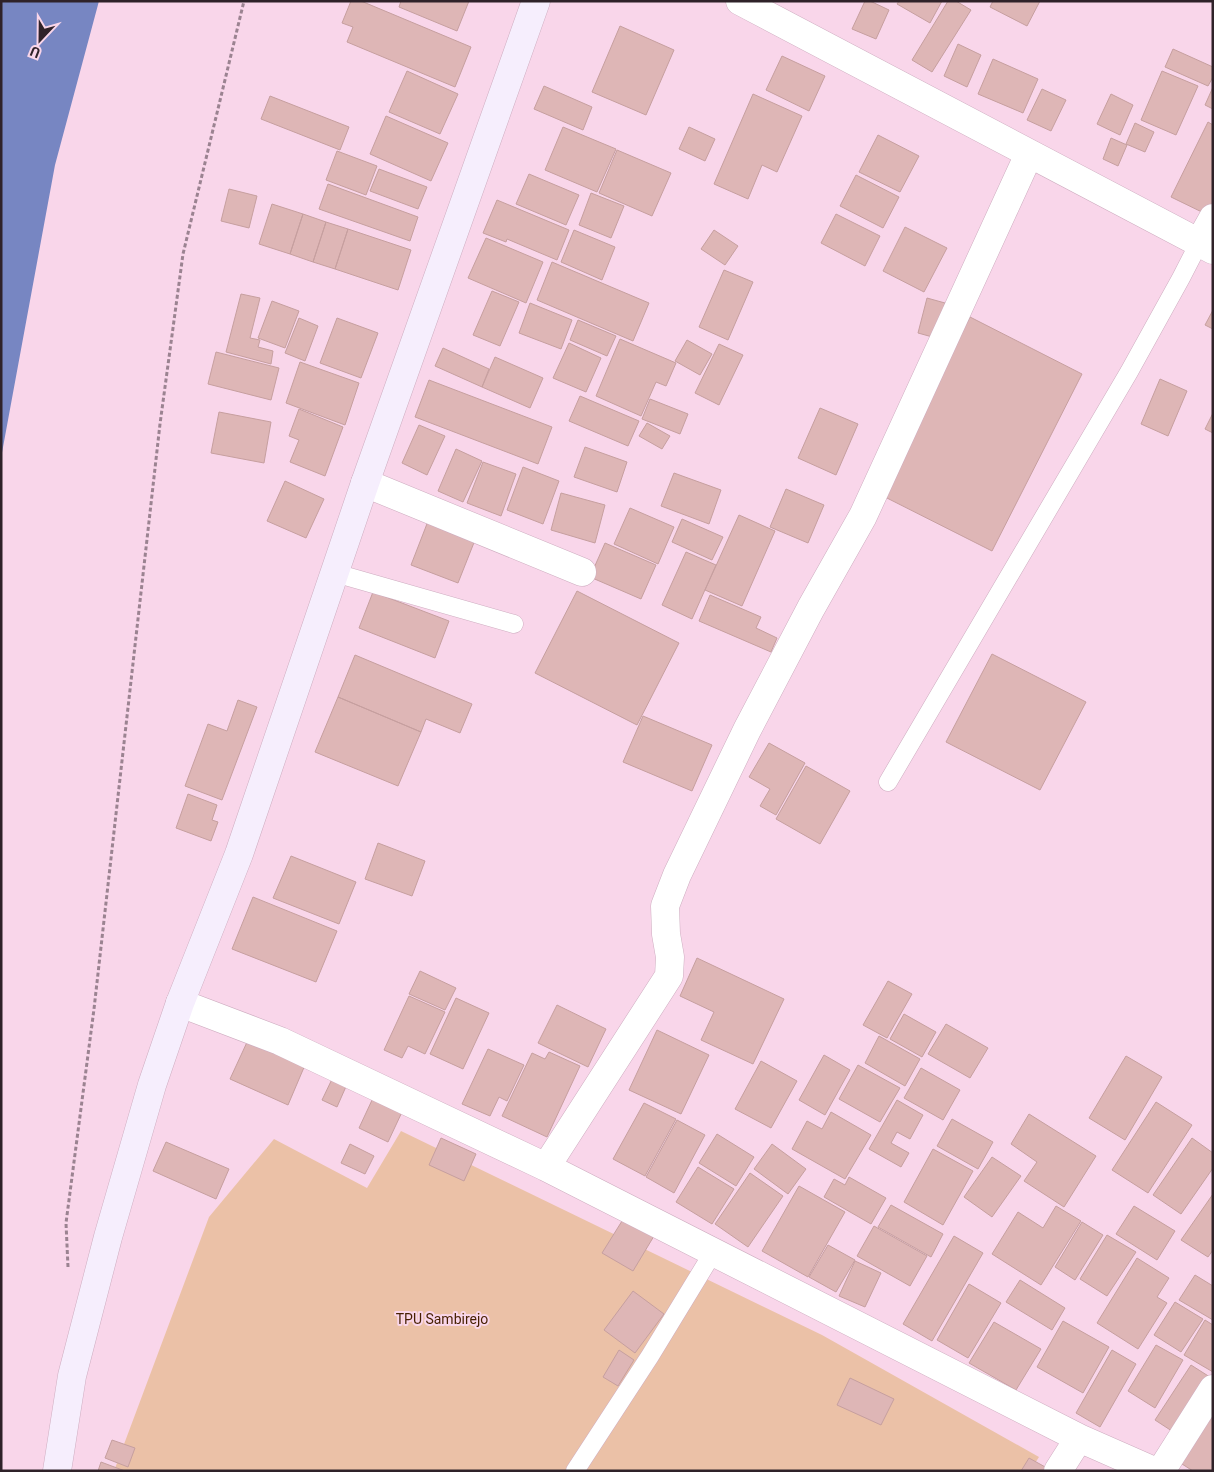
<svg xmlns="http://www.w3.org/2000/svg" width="1214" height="1472" viewBox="0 0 1214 1472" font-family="Roboto,sans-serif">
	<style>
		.green { fill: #ebc1a7 }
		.water { fill: #7786c2 }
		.building { fill: #deb6b6; stroke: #c69f9f }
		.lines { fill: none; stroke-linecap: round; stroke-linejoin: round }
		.service-casing { stroke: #ceadc0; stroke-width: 19 }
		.minor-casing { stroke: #ceadc0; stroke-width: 29 }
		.secondary-casing { stroke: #ceadc0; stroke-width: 29 }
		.path { stroke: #9b8391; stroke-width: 3; stroke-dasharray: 4 2.5; stroke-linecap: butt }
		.service { stroke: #fff; stroke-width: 18 }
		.minor { stroke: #fff; stroke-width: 28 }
		.secondary { stroke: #f6eefd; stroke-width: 28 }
		.labels { text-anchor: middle; stroke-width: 4; stroke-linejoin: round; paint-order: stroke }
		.park-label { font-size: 14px; fill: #461f00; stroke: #f9d6ea }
	</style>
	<rect width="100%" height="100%" fill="#f9d6ea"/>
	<path class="green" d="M401,1131l421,204 217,122 -9,14h-916l95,-254 65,-78 93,49z"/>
	<path class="water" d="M1,1h98l-44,164 -54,293z"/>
	<path class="building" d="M351,1h10l110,46 -16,40 -108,-45 6,-15 -11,-4z
		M401,1h68l-12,30 -58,-24z
		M865,1h5l19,9 -13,29 -24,-10z
		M899,1h43l-12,22 -33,-19z
		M948,1h8l15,9 -39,62 -20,-12z
		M993,1h47l-13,25 -37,-19z
		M620,26l54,24 -28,65 -54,-23z
		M958,44l23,11 -14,32 -23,-11z
		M1173,49l40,18v10l-5,9 -43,-19z
		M782,56l43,20 -16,35 -43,-21z
		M993,59l45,20 -15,34 -45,-19z
		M407,71l51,23 -18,40 -51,-22z
		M1162,71l36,15 -22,49 -35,-15z
		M544,86l48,21 -9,23 -49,-21z
		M1213,87v22l-8,-4z
		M1042,89l24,11 -15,31 -24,-11z
		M753,94l49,22 -25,56 -15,-7 -14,34 -34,-15z
		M1111,94l22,11 -13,30 -23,-11z
		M270,96l79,31 -9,23 -79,-31z
		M386,116l62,27 -17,38 -61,-27z
		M1208,122l5,3v81l-5,9 -37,-18z
		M1135,123l19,9 -9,20 -19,-8z
		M563,127l53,22 -19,43 -52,-22z
		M689,127l26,12 -10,22 -26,-12z
		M878,135l41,21 -19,36 -41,-20z
		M1111,138l16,7 -9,21 -15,-7z
		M617,150l54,23 -19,43 -53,-23z
		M337,151l40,15 -11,29 -40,-15z
		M379,169l48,18 -9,22 -48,-18z
		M529,174l50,21 -13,30 -50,-21z
		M856,175l43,22 -16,31 -43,-22z
		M328,184l90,33 -8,24 -91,-32z
		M229,189l28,7 -8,32 -28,-7z
		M591,193l33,13 -13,32 -32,-13z
		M497,200l72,30 -12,30 -50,-21 -1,3 -23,-9z
		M272,204l31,10 -13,40 -31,-10z
		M303,214l23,8 -13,40 -23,-8z
		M836,214l44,22 -15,30 -44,-23z
		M326,222l22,7 -13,40 -22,-7z
		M905,227l42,21 -23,44 -41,-21z
		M348,229l63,21 -13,40 -63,-21z
		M574,230l41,17 -13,33 -41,-18z
		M714,230l24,16 -13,19 -24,-16z
		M486,238l57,24 -17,41 -58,-25z
		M552,262l97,41 -16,38 -96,-41z
		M724,270l29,12 -25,58 -29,-13z
		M492,291l27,11 -19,44 -27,-11z
		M241,294l19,4 -10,40 10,2 -2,7 15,4 -2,13 -45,-12z
		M927,298l18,5 -9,35 -18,-5z
		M272,301l27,10 -14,37 -27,-10z
		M530,303l42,17 -11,29 -42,-16z
		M1213,310v19l-8,-4z
		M970,317l112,57 -90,177 -113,-57z
		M299,318l19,8 -13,35 -20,-8z
		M337,318l41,15 -17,45 -41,-15z
		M578,320l38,16 -9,20 -37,-16z
		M620,339l56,24 -10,23 -10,-4 -15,34 -45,-20z
		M687,340l25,14 -12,21 -25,-14z
		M569,343l32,15 -15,34 -33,-14z
		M719,344l24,11 -24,50 -24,-12z
		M443,348l46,21 -7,18 -47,-21z
		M216,352l63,16 -8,32 -63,-16z
		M495,357l48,21 -13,30 -48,-21z
		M300,362l59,21 -14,42 -59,-22z
		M1160,379l27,12 -19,45 -27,-12z
		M429,380l123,47 -14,37 -123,-47z
		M580,396l59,25 -11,25 -59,-25z
		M650,399l38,15 -8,20 -38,-15z
		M820,408l38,16 -22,51 -38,-17z
		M299,409l44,18 -18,49 -35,-14 9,-22 -10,-4z
		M219,412l52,10 -7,41 -53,-10z
		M1213,413v20l-8,-4z
		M647,423l23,13 -8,13 -23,-13z
		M419,425l26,11 -18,39 -25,-12z
		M585,447l42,15 -10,30 -43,-15z
		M456,449l26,12 -19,41 -25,-11z
		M483,462l33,12 -15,42 -34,-13z
		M523,467l36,14 -16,43 -36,-14z
		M674,473l47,17 -12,34 -48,-18z
		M285,481l39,18 -18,39 -39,-17z
		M786,489l38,16 -16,38 -38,-16z
		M561,493l44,12 -10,38 -44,-13z
		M630,508l44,19 -16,37 -44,-20z
		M739,515l36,16 -33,75 -37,-16z
		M430,516l47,19 -19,48 -47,-18z
		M682,519l41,18 -11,23 -40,-18z
		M605,543l51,22 -15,34 -51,-22z
		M686,552l30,13 -24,54 -30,-14z
		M577,591l102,52 -42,82 -102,-52z
		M373,592l76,29 -14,37 -76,-30z
		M710,595l51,22 -5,11 21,10 -6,14 -72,-31z
		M992,654l94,48 -46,88 -94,-48z
		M355,655l117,49 -12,29 -34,-14 -5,13 -83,-35z
		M338,697l83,35 -23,54 -83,-34z
		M238,700l19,7 -35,93 -37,-14 23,-62 19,7z
		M643,716l69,29 -20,46 -69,-29z
		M769,743l36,20 -29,52 -16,-9 10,-17 -21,-12z
		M806,766l44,25 -30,53 -44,-25z
		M188,794l29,11 -5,15 6,2 -7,19 -35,-13z
		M378,843l47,18 -13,35 -47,-17z
		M291,856l65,26 -17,42 -66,-26z
		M253,897l84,34 -21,51 -84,-33z
		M697,958l87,41 -31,65 -52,-24 13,-28 -34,-16z
		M420,971l36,17 -11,22 -36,-16z
		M888,981l24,13 -25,44 -24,-13z
		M409,996l36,16 -20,42 -17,-8 -6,12 -18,-8z
		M456,998l33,15 -26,56 -33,-15z
		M557,1005l49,24 -18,38 -50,-24z
		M904,1014l32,18 -14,25 -32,-18z
		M946,1024l42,24 -18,30 -42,-24z
		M657,1030l52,25 -28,59 -52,-24z
		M879,1036l41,23 -15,27 -40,-23z
		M248,1040l57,25 -17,40 -58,-26z
		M488,1049l36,16 -17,36 -8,-4 -9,19 -28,-12z
		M549,1052l31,14 -33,71 -45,-21 30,-63 13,6z
		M824,1055l26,15 -25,45 -26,-15z
		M1126,1056l36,21 -37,63 -36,-22z
		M761,1061l36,20 -26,47 -36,-19z
		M858,1065l42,23 -20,34 -41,-23z
		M921,1068l39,22 -17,30 -39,-22z
		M334,1075l14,7 -11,25 -15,-7z
		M373,1098l29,14 -14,30 -29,-14z
		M897,1100l26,15 -13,24 -13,-7 -6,11 18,10 -8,14 -32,-18z
		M1156,1102l36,23 -44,68 -36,-23z
		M644,1103l32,16 -31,57 -32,-17z
		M831,1112l40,23 -26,44 -53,-30 15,-28 15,8z
		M1029,1114l67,42 -32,51 -40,-26 13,-19 -26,-18z
		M952,1119l41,23 -15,27 -41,-23z
		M677,1120l28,15 -31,58 -28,-16z
		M717,1134l37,23 -18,29 -37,-23z
		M441,1138l35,16 -12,27 -35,-16z
		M1192,1138l21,15v15l-32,46 -28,-19z
		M166,1142l63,27 -13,30 -63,-28z
		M350,1144l24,12 -9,18 -24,-11z
		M772,1144l34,25 -18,25 -34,-25z
		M933,1149l40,22 -30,54 -39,-23z
		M992,1157l29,19 -29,41 -28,-20z
		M698,1167l36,22 -22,35 -36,-22z
		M750,1173l33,23 -35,51 -33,-23z
		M849,1177l37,21 -15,26 -47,-27 10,-18 11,6z
		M799,1186l46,26 -37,65 -46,-26z
		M1213,1194v56l-5,7 -27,-17z
		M891,1205l52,29 -12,23 -53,-30z
		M1056,1206l25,15 -40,64 -49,-31 26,-42 25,16z
		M1134,1206l41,25 -18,29 -41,-26z
		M627,1213l30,18 -24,40 -31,-18z
		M1082,1222l21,13 -28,45 -20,-13z
		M874,1226l53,30 -17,30 -53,-30z
		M1107,1235l29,17 -29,44 -27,-17z
		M954,1236l29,17 -51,88 -29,-17z
		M828,1245l27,15 -19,32 -27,-15z
		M1137,1258l32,20 -12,19 10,6 -29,46 -41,-26z
		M855,1261l26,12 -16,34 -26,-11z
		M1195,1275l18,11v34l-34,-20z
		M1020,1280l45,28 -13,22 -46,-28z
		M969,1284l32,19 -33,55 -31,-18z
		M633,1291l31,23 -29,39 -31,-23z
		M1175,1302l28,17 -22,33 -27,-17z
		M1205,1320l8,5v47l-29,-17z
		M1063,1321l46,26 -26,46 -46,-26z
		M994,1322l47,27 -25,41 -47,-27z
		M1156,1345l27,15 -28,48 -27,-17z
		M619,1350l15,10 -16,26 -15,-9z
		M1112,1350l24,14 -36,63 -24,-14z
		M1191,1365l22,14 -35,56 -23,-15z
		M850,1378l44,21 -13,26 -44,-20z
		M1213,1392v79h-20l-22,-14z
		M112,1440l23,8 -7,19 -23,-9z
		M1029,1458l18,10 -2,3h-24z
		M101,1462l24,9h-27z"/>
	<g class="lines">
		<g class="service-casing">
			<path id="service" d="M335,573l179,51
				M888,782l241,-410 52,-94 18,-35
				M575,1471l75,-115 64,-105"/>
		</g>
		<g class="minor-casing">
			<path id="minor" d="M740,1l473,249
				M1199,243l14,-25
				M365,483l217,89
				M180,1003l100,38 266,126 533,271
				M546,1167l123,-191 1,-19 -4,-23 -1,-28 12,-31 70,-145 64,-122 52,-92 166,-362
				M1058,1471l21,-33 75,33
				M1161,1471l52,-82"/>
		</g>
		<g class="secondary-casing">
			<path id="secondary" d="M57,1471l15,-95 36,-139 44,-152 28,-82 59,-149 126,-371 171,-482"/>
		</g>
		<path class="path" d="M68,1267l-2,-44 28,-214 66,-585 23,-170 61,-253"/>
		<use href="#service" class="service"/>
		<use href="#minor" class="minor"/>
		<use href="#secondary" class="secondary"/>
	</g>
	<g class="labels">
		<g class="park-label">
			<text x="442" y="1324">TPU Sambirejo</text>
		</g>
	</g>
	<rect width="1214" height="1472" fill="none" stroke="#2f2229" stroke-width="5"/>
	<g transform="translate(40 40) rotate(202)" stroke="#f9d6ea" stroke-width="4" paint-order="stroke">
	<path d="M0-4L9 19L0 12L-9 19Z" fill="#2f2229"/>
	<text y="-8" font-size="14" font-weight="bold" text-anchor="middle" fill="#2f2229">U</text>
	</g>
</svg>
